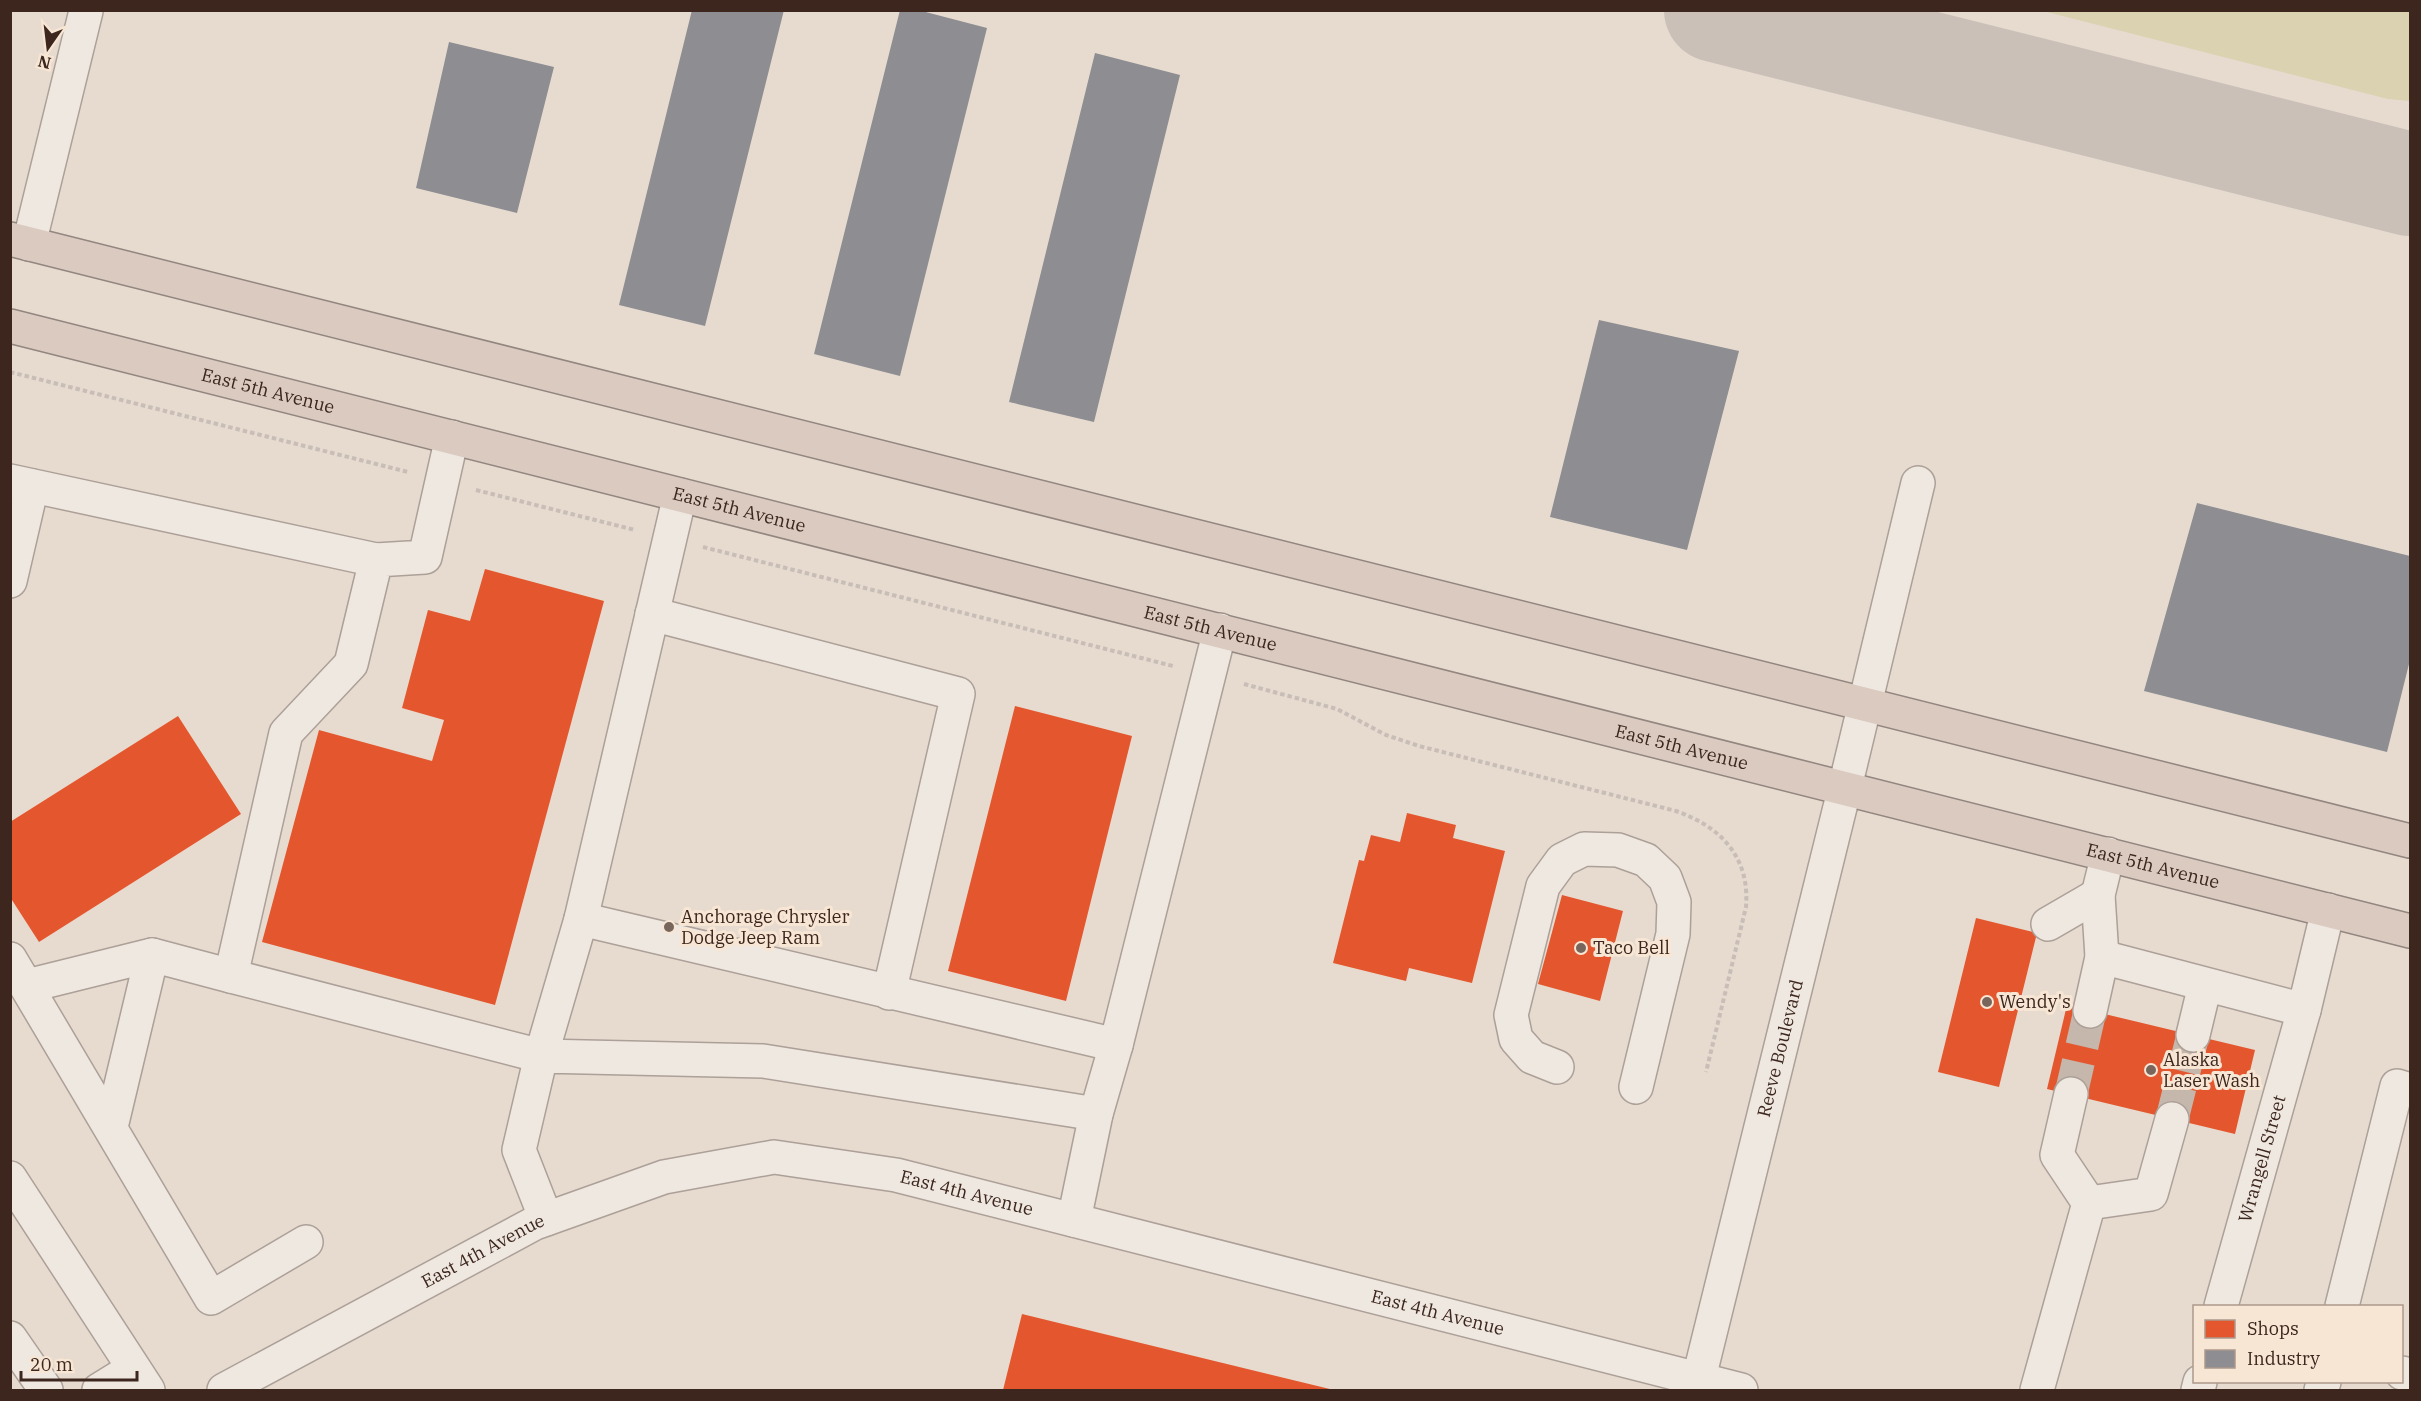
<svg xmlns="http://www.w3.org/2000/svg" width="2421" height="1401" viewBox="0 0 2421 1401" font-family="'IBM Plex Serif',serif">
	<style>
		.green { fill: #dad2b1 }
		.shops { fill: #e4572e }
		.industry { fill: #8d8d92 }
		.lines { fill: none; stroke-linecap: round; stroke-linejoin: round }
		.taxiway { stroke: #cac0b8; stroke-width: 104 }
		.minor-tunnel { stroke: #c5b7ac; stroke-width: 33; stroke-dasharray: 33 16; stroke-linecap: butt }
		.minor-casing { stroke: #aca098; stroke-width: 36 }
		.highway-casing { stroke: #92867f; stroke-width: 36 }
		.path { stroke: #c8beb7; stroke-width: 4; stroke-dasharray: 4.5 3; stroke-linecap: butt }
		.minor { stroke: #efe8e1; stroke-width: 33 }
		.highway { stroke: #dacac0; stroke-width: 33 }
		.poi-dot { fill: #78655c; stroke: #f8e6d5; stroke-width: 2 }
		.labels { text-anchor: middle; stroke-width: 6; stroke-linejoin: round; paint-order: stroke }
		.street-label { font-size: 18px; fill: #3c261e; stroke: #f8e6d5 }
		.poi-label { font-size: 18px; fill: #3c261e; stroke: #f8e6d5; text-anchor: start }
	</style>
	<rect width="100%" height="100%" fill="#e7dbcf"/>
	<path class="green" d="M2043,11h367v90l-22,-2z"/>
	<path class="shops" d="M485,569l119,32 -109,404 -233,-63 57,-212 113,31 12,-41 -42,-12 26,-98 42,11z
		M1015,706l117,30 -66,265 -118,-30z
		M178,716l63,98 -202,128 -29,-45v-75z
		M1407,813l49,12 -3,13 52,13 -33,132 -63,-15 -3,13 -73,-18 26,-103 5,1 7,-26 29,7z
		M1562,895l61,16 -23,90 -62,-17z
		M1976,918l61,15 -38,154 -61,-15z
		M2067,1005l188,45 -20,84 -188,-45z
		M1022,1314l312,76h-331z"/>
	<path class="industry" d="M692,10h92l-79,316 -86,-21z
		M900,10h18l69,18 -87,348 -86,-22z
		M449,42l105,25 -37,146 -101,-25z
		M1095,53l85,22 -86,347 -85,-20z
		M1599,320l140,31 -52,199 -137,-33z
		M2197,503l213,53v104l-23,92 -243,-61z"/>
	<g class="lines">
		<path class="taxiway" d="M1716,10l694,174"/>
		<path class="minor-tunnel" d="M2071,1094l19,-83
			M2172,1119l21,-84"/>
		<g class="minor-casing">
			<g id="minor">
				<path d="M29,244l57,-233"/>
				<path d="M452,437l-27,120 -49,3 -25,104 -65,69 -55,243 310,80 40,-137 99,-424"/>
				<path d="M10,481l366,79"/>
				<path d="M10,581l22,-95"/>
				<path d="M652,614l306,80 -69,299"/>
				<path d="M581,919l535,126"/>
				<path d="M2048,924l50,-29"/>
				<path d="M2102,957l202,53"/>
				<path d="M10,959l201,339 95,-56"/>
				<path d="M27,986l125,-31"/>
				<path d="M2090,1011l12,-54 -4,-62 10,-41"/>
				<path d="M2193,1035l12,-50"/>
				<path d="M1557,1067l-25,-10 -16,-18 -5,-24 32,-129 19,-26 22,-11 34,1 28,10 19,18 9,24 -1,32 -37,153"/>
				<path d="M111,1127l41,-172 79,21"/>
				<path d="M10,1178l138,212"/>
				<path d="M2089,1203l62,-9 21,-75"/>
				<path d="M546,1219l-27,-69 22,-94 222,5 333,53"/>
				<path d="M1074,1220l22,-106 20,-69 104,-415"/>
				<path id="s1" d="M2221,1306l83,-296 24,-100"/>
				<path d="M2342,1306l55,-220 13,4"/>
				<path d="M10,1338l36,52"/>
				<path d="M2402,1373l8,2"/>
				<path d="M99,1390l34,-21"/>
				<path id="s2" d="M224,1390l311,-167 129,-46 110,-20 122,18 845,215"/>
				<path id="s3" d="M1696,1390l149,-603 73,-304"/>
				<path d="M2037,1390l52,-187 -32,-48 14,-61"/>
				<path d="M2198,1390l2,-8"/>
				<path d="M2321,1390l3,-8"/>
			</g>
		</g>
		<g class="highway-casing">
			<g id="highway">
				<path d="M10,239l2400,602"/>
				<path id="s4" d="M10,326l2400,605"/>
			</g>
		</g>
		<path class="path" d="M10,372l398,100
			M476,490l159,40
			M703,547l470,119
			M1244,684l93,25 49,26 33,11 257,65c45,16 74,46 70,96l-40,165"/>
		<use href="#minor" class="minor"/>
		<use href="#highway" class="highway"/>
	</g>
	<g class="poi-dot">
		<circle cx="669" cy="927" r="6"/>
		<circle cx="1581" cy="948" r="6"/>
		<circle cx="1987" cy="1002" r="6"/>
		<circle cx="2151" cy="1070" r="6"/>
	</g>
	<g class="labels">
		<g class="street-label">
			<text dy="6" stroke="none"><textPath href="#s4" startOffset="266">East 5th Avenue</textPath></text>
			<text dy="6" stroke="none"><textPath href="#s4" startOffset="752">East 5th Avenue</textPath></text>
			<text dy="6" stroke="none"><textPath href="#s4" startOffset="1238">East 5th Avenue</textPath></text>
			<text dy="6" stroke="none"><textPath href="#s4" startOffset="1724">East 5th Avenue</textPath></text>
			<text dy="6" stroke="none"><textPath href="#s4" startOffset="2210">East 5th Avenue</textPath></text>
			<text dy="6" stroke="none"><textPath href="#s3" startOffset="352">Reeve Boulevard</textPath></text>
			<text dy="6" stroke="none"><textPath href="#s1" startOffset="153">Wrangell Street</textPath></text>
			<text dy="6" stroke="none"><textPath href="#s2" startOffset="798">East 4th Avenue</textPath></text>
			<text dy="6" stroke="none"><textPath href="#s2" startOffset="294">East 4th Avenue</textPath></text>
			<text dy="6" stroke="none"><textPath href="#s2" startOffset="1284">East 4th Avenue</textPath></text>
		</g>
		<g class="poi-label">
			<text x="681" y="923">Anchorage Chrysler<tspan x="681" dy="21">Dodge Jeep Ram</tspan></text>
			<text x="1593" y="954">Taco Bell</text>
			<text x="1999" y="1008">Wendy's</text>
			<text x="2163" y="1066">Alaska<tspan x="2163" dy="21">Laser Wash</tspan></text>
		</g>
	</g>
	<rect width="2421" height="1401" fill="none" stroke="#3c261e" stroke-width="24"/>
	<rect x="2193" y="1305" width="210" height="78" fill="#f8e6d5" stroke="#ad998c" stroke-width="1.5"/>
	<rect x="2205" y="1320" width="30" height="18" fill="#e4572e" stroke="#ad998c" stroke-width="1.5"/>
	<text x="2247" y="1335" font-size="18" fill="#3c261e">Shops</text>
	<rect x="2205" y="1350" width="30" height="18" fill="#8d8d92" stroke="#ad998c" stroke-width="1.5"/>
	<text x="2247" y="1365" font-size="18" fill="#3c261e">Industry</text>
	<g transform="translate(48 48) rotate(194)" stroke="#f8e6d5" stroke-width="4.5" paint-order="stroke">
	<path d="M0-4.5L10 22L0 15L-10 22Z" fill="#3c261e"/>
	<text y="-9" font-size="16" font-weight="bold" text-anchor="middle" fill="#3c261e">N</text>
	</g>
	<path d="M21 1371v9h116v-9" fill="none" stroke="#3c261e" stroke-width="3"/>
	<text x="30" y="1371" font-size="18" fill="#3c261e" stroke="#f8e6d5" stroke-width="4.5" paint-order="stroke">20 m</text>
</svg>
